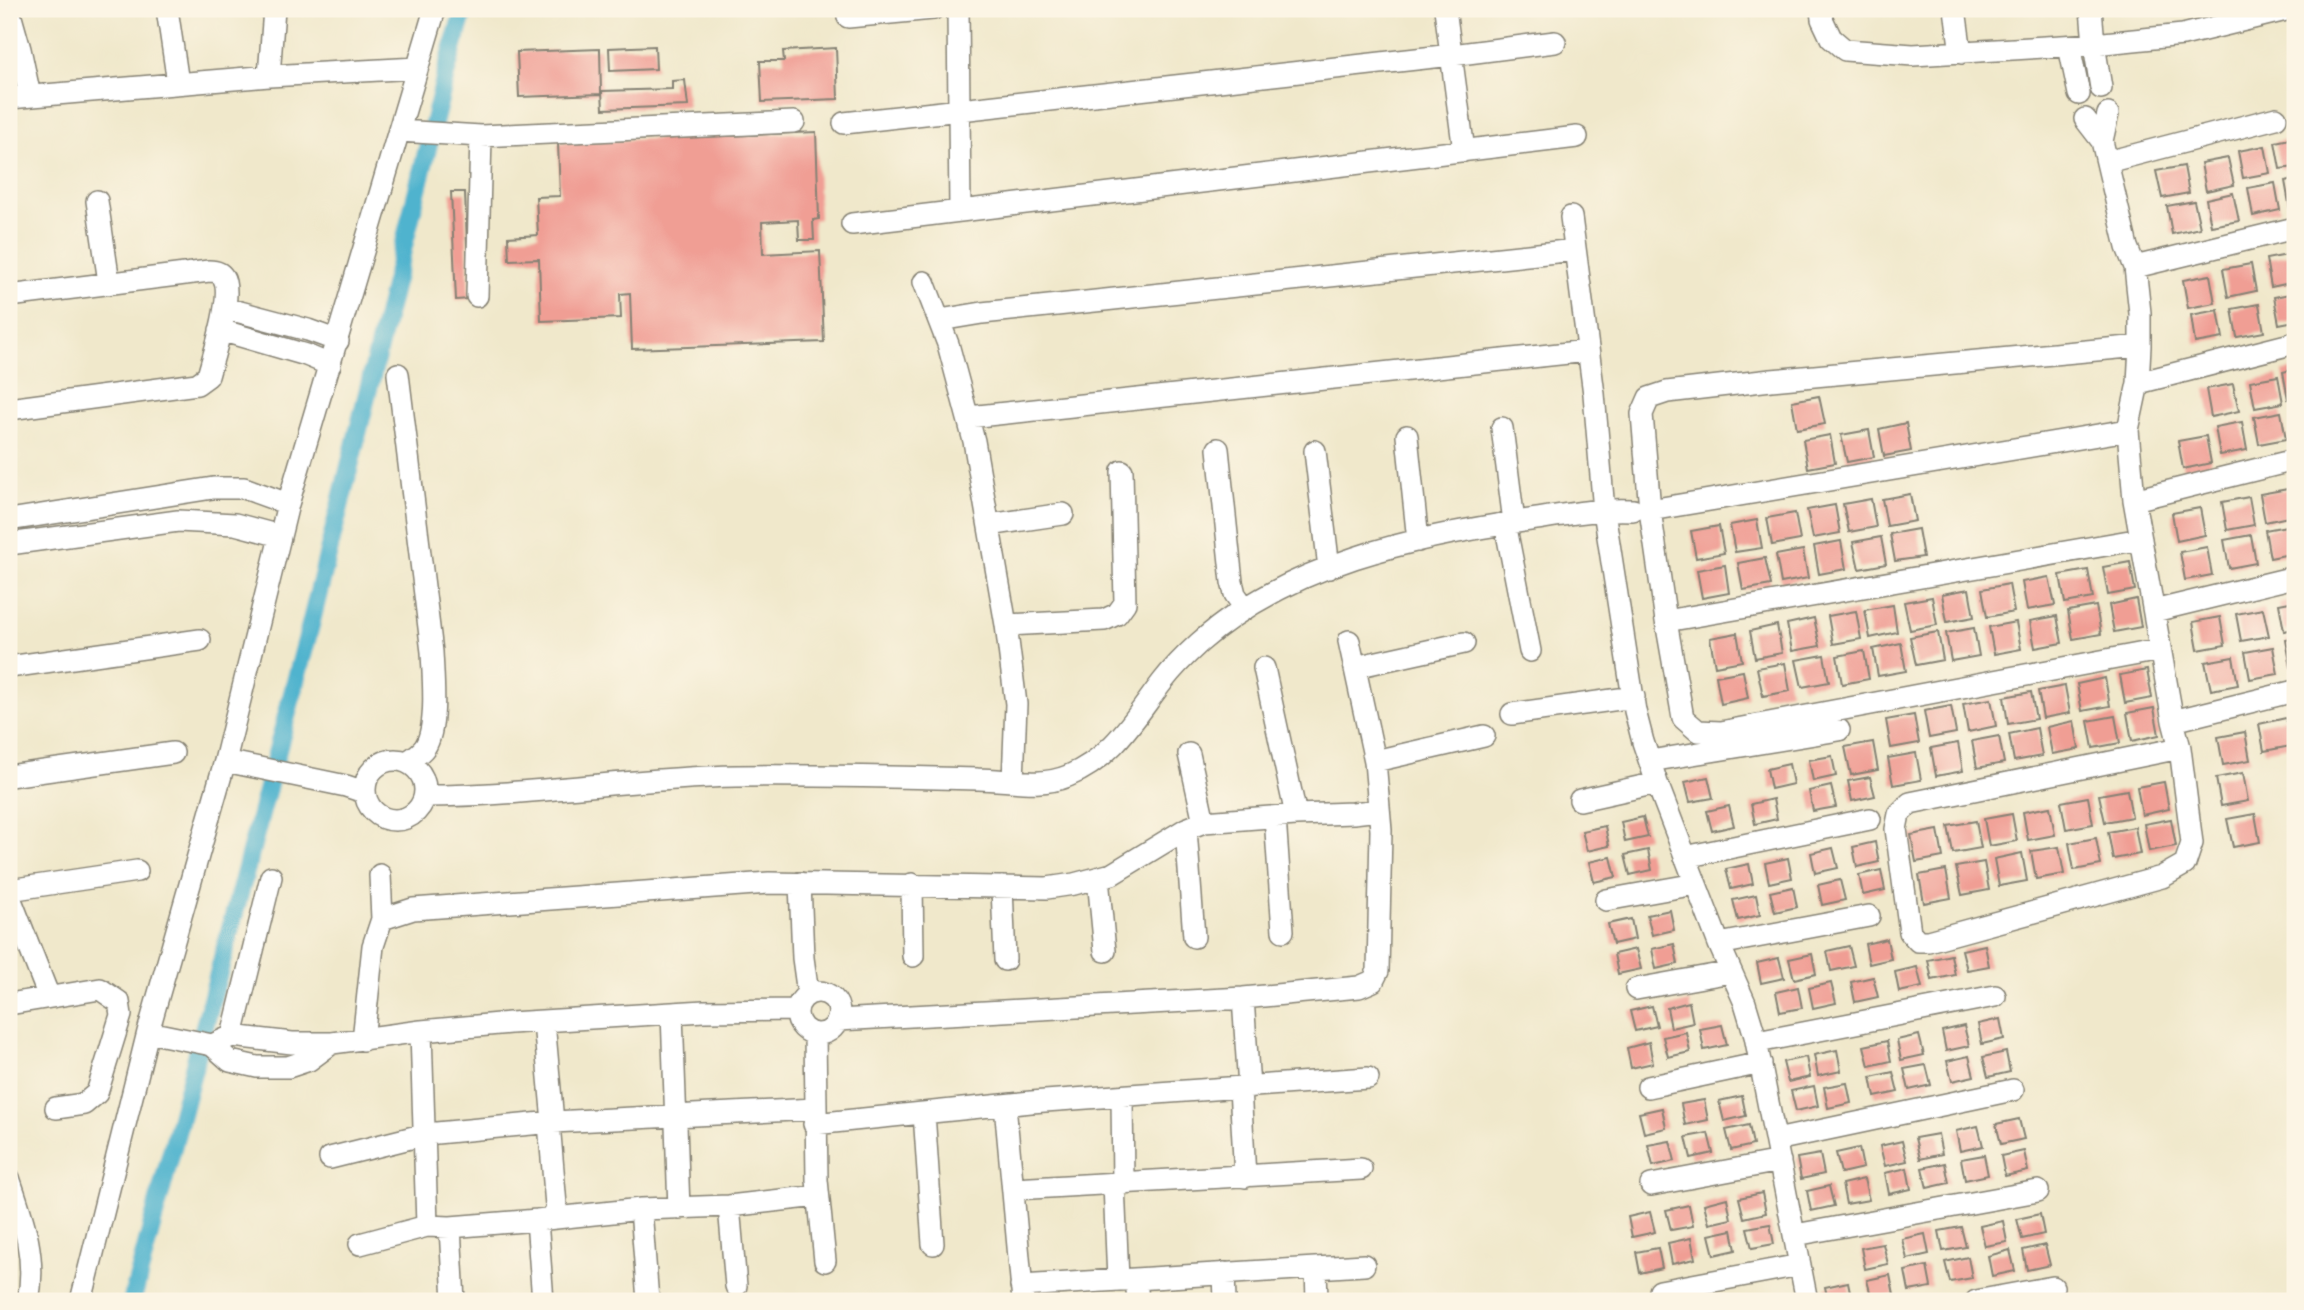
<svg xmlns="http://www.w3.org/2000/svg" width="2304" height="1310" viewBox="0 0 2304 1310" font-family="Caveat,sans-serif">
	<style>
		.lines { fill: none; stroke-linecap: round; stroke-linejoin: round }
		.canal { stroke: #4fb3ce; stroke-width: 19 }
		.building { fill: #f09e94 }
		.minor-casing { stroke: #868274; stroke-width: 24 }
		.minor { stroke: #fff; stroke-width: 21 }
	</style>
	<rect width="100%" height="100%" fill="#fcf5e5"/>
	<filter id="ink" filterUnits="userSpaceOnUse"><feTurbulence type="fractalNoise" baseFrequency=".0143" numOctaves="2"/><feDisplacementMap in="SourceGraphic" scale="14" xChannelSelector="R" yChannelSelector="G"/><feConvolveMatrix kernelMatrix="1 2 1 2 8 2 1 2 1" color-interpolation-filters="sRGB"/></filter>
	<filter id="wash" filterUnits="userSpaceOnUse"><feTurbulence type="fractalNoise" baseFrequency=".00686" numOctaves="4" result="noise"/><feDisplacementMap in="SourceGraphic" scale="28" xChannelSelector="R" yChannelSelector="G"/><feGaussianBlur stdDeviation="1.57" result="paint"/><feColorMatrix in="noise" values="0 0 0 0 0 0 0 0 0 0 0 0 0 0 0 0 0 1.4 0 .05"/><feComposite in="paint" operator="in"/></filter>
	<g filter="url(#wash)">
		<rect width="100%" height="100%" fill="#f0e8cb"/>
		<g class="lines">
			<path class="canal" d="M132,1301l178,-674 137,-558 17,-60"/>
		</g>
		<g id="blocks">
			<path class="building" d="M655,46l1,23 -46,2 -1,-23z
				M836,48l2,51 -76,3 -2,-41h24l-1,-10z
				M600,49l1,45 -82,3 -2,-45z
				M685,80l3,26 -85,3 -1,-18 70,-2v-8z
				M816,132l3,87 -6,1 1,20h-15l-1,-20 -36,2 1,32 57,-3 4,91 -192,7 -2,-56 -10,1 1,24 -80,3 -2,-62 -30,1 -1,-23 30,-2 -2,-38 24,-1 -2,-53z
				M2295,138v29l-15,2 -5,-27z
				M2265,146l5,27 -27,5 -5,-27z
				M2228,158l6,27 -28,6 -5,-28z
				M2184,166l5,27 -27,5 -6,-27z
				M2295,179v29l-5,1 -5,-28z
				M2275,183l5,27 -27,6 -5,-28z
				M451,192h14l4,107 -13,1z
				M2233,193l6,28 -28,5 -5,-27z
				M2194,201l6,27 -28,6 -5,-28z
				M2293,254l2,28 -24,5 -5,-28z
				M2251,264l5,27 -28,6 -5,-28z
				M2210,275l5,28 -27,5 -5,-28z
				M2295,293v28l-16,3 -5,-27z
				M2259,304l5,28 -27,5 -5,-28z
				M2218,310l5,28 -28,5 -4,-28z
				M2295,369v29l-7,1 -5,-27z
				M2278,376l5,27 -28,5 -5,-27z
				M2233,384l6,27 -28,6 -5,-28z
				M1819,396l6,28 -28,5 -5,-28z
				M2281,412l5,27 -27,5 -5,-27z
				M2242,422l5,28 -27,5 -5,-28z
				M1906,423l5,28 -27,5 -5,-27z
				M1869,430l5,27 -27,5 -6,-27z
				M1830,435l5,28 -27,5 -5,-28z
				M2206,436l5,27 -28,6 -5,-28z
				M2288,489l5,27 -28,6 -5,-28z
				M1910,494l5,27 -28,5 -5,-27z
				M2249,497l5,28 -27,5 -5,-28z
				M1871,499l5,28 -27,5 -6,-28z
				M1835,505l5,28 -27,5 -6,-28z
				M2200,508l5,27 -28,6 -5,-28z
				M1795,513l5,27 -28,5 -5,-27z
				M1757,520l5,28 -27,4 -5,-27z
				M2292,525l3,28 -25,5 -5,-28z
				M1719,526l5,27 -28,5 -5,-27z
				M1918,529l5,28 -28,4 -5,-27z
				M2251,535l5,28 -27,5 -5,-28z
				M1881,537l5,27 -27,5 -6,-27z
				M1841,541l5,28 -27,5 -5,-28z
				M2207,547l5,28 -27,5 -5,-28z
				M1803,550l5,28 -27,5 -5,-28z
				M1765,558l6,27 -28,5 -5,-27z
				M2130,562l5,28 -27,5 -5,-28z
				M1725,565l4,28 -27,5 -5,-28z
				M2088,570l5,28 -28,5 -5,-28z
				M2049,577l6,28 -28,5 -5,-28z
				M2009,584l5,28 -27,5 -5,-28z
				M1969,589l5,28 -27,5 -5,-28z
				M1932,597l5,28 -27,5 -6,-28z
				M2136,599l5,28 -27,5 -5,-27z
				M2295,601v28l-11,2 -5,-27z
				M1893,605l4,27 -27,6 -5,-28z
				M2096,606l5,28 -28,5 -5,-28z
				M2263,609l6,27 -28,5 -5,-27z
				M1856,611l5,28 -28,5 -5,-28z
				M2057,616l5,27 -27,5 -5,-27z
				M2220,617l5,28 -27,5 -5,-28z
				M1814,618l6,28 -28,5 -5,-27z
				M2016,622l5,27 -27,5 -5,-27z
				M1777,625l5,28 -27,5 -5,-27z
				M1974,628l5,28 -28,5 -5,-28z
				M1938,632l5,28 -27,5 -6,-28z
				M1737,633l5,28 -27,5 -5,-28z
				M2295,638v29h-4l-5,-27z
				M1901,643l5,28 -28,5 -5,-27z
				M2273,647l5,27 -28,5 -5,-27z
				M1864,651l5,28 -27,5 -5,-28z
				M1824,655l5,27 -27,5 -6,-27z
				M2233,657l5,28 -27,5 -6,-28z
				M1785,663l5,28 -27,5 -6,-28z
				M2147,670l5,28 -27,5 -5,-28z
				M1743,671l5,27 -27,6 -5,-28z
				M2105,678l5,28 -28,5 -5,-27z
				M2065,686l5,27 -27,5 -5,-27z
				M2031,692l5,27 -28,5 -4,-27z
				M1991,699l5,27 -28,6 -5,-28z
				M1951,706l5,27 -27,5 -5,-27z
				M2154,708l5,27 -27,6 -5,-28z
				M1914,715l5,28 -28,5 -5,-28z
				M2115,716l5,27 -27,5 -5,-27z
				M2286,718l5,28 -27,5 -5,-27z
				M2074,721l5,28 -27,5 -5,-27z
				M2037,728l5,28 -28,5 -5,-27z
				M2245,732l5,28 -27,5 -5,-28z
				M1999,736l5,27 -27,5 -5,-27z
				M1873,742l5,28 -27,5 -6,-28z
				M1958,743l5,28 -27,5 -5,-28z
				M1916,753l5,27 -28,5 -5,-27z
				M1832,756l4,20 -23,5 -4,-21z
				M1789,764l4,20 -22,5 -4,-20z
				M2243,773l5,28 -27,5 -5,-28z
				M1708,777l5,21 -23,4 -5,-20z
				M1870,777l5,19 -23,5 -4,-20z
				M2164,782l5,27 -27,6 -5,-28z
				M1831,786l5,21 -23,4 -4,-20z
				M2127,790l5,27 -27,5 -6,-27z
				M2088,797l5,27 -27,5 -5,-27z
				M1773,799l4,20 -22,5 -4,-20z
				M1729,806l5,20 -22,5 -5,-20z
				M2050,807l5,28 -27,5 -5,-28z
				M2012,814l5,27 -28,5 -5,-27z
				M2255,814l5,28 -27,5 -6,-28z
				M1643,817l5,20 -23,5 -4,-20z
				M2171,819l5,27 -27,5 -5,-27z
				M1976,821l5,27 -28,5 -5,-27z
				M1605,826l4,20 -22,5 -5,-20z
				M2135,827l5,27 -27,5 -5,-27z
				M1938,830l5,27 -27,5 -5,-27z
				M2096,838l5,27 -27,5 -5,-27z
				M1875,842l4,20 -22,5 -4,-20z
				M2059,847l5,27 -28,5 -5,-28z
				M1833,848l5,20 -23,5 -4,-20z
				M1648,850l4,20 -22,5 -5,-20z
				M2022,853l5,28 -28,5 -5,-27z
				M1611,857l5,20 -22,5 -5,-20z
				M1788,858l4,20 -23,5 -4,-20z
				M1984,862l5,28 -27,5 -6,-28z
				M1749,864l4,20 -22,5 -5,-20z
				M1881,870l4,20 -22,5 -4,-20z
				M1946,870l5,28 -27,5 -5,-28z
				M1840,880l5,20 -23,5 -4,-20z
				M1793,887l4,20 -22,5 -5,-20z
				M1756,895l4,20 -22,5 -5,-20z
				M1670,910l4,20 -22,5 -5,-20z
				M1631,919l4,20 -22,5 -5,-20z
				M1887,939l4,20 -22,5 -4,-20z
				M1674,944l4,20 -22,5 -4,-20z
				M1985,945l4,21 -22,4 -5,-20z
				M1849,946l5,20 -23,5 -4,-20z
				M1636,949l5,20 -23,5 -4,-20z
				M1812,954l4,20 -22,5 -5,-20z
				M1951,955l4,20 -23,5 -4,-20z
				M1779,958l5,20 -23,5 -4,-20z
				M1917,967l5,20 -23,5 -4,-20z
				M1873,977l5,20 -23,5 -4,-20z
				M1831,983l5,20 -23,5 -4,-20z
				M1798,987l4,21 -22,4 -4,-20z
				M1689,1002l4,21 -22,5 -4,-20z
				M1652,1006l5,20 -22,5 -5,-20z
				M2000,1019l4,20 -22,5 -4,-20z
				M1722,1025l5,20 -23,5 -4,-21z
				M1964,1026l5,20 -23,5 -4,-20z
				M1686,1032l4,20 -22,5 -5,-20z
				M1919,1035l5,20 -23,5 -4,-20z
				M1887,1041l4,20 -22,5 -5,-20z
				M1649,1042l4,21 -22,5 -4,-20z
				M1837,1050l4,21 -23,5 -4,-21z
				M2006,1052l4,20 -22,5 -5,-20z
				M1969,1056l5,20 -22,5 -5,-20z
				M1806,1057l4,20 -22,5 -5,-20z
				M1926,1065l5,20 -22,5 -5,-21z
				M1893,1072l5,20 -23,5 -4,-20z
				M1847,1083l4,20 -23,5 -4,-21z
				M1814,1086l4,20 -22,5 -5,-20z
				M1742,1096l4,20 -22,5 -5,-20z
				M1704,1100l4,20 -23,5 -4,-21z
				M1662,1108l4,20 -22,5 -5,-20z
				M2019,1119l5,20 -23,5 -5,-20z
				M1749,1125l4,20 -22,5 -5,-20z
				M1978,1126l5,20 -23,5 -4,-20z
				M1708,1133l5,20 -22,5 -5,-21z
				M1938,1134l4,20 -22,5 -5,-21z
				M1670,1141l5,20 -22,5 -5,-21z
				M1902,1141l5,20 -22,5 -5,-20z
				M1859,1148l4,20 -22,5 -5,-20z
				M2024,1151l4,20 -23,5 -4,-20z
				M1820,1154l4,20 -23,5 -4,-21z
				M1984,1155l4,20 -23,5 -4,-21z
				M1945,1163l4,20 -22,5 -5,-20z
				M1907,1168l4,21 -22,5 -4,-21z
				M1864,1179l5,21 -23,4 -4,-20z
				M1829,1186l5,20 -23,5 -4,-20z
				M1762,1193l4,20 -22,5 -5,-20z
				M1727,1198l4,21 -22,5 -5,-20z
				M1689,1205l4,21 -22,4 -5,-20z
				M1650,1212l5,20 -23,5 -4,-20z
				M2040,1214l4,20 -22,5 -5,-20z
				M2003,1221l4,21 -22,4 -5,-20z
				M1770,1224l4,20 -22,4 -5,-20z
				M1961,1227l5,20 -23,4 -4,-20z
				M1732,1230l4,20 -22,5 -5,-20z
				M1925,1234l4,20 -22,5 -5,-20z
				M1691,1238l4,21 -23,5 -4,-21z
				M1883,1244l5,20 -23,5 -4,-21z
				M2045,1245l5,20 -23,5 -4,-20z
				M1658,1248l4,20 -22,5 -4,-21z
				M2010,1250l5,21 -23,5 -4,-20z
				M1968,1257l4,21 -22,4 -5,-20z
				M1927,1266l4,21 -22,4 -4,-20z
				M1890,1275l4,20 -22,5 -5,-20z
				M1848,1282l4,19h-24l-3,-14z"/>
		</g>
	</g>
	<g filter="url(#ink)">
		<use href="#blocks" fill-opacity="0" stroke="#868274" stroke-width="2"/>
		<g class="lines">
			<g class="minor-casing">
				<path id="minor" d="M167,9l11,74
					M958,9l2,202
					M1445,9l19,142
					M1821,9l1,10 9,19 14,12 68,5 181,-11 89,-9 107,-26
					M1955,9l6,44
					M2091,9l3,35 7,44
					M9,10l11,39 10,47
					M848,17l85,-8
					M2069,46l10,48
					M269,76l5,-67
					M9,98l260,-22 148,-8
					M2085,119l17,22 25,106 8,20 5,46v33l-2,37 -10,47 6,70 39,221 7,27 12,95 -7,21 -23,13 -234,64h-10l-8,-9 -14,-103 3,-15 11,-11 270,-55
					M844,123l608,-68 103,-13
					M399,131l82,5 313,-14
					M2102,141l6,-27
					M2107,162l169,-44
					M97,201l12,81
					M1571,217l23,177 10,117 31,200 8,31 14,41 62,161 26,59 10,33 52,265
					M852,224l725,-87
					M2135,267l160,-39
					M924,282l24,62 26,97 32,184 10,79 -3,77
					M9,296l200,-25c6,0 11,1 14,6 11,17 -10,80 -15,99l-11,8 -188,25
					M477,296l4,-160
					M225,308l83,22 30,11
					M940,320l42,-7 593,-63
					M220,330l86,25 24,10
					M2140,346l-369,34 -104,12 -18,6 -7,16 8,96 16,111 17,97 15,13 23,1 439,-82
					M398,374l34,278c1,24 6,75 -7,95 -4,6 -12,11 -18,15
					M2138,383l157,-40
					M969,417l618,-66
					M1502,428l12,94
					M1407,436l11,105
					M1218,449l14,133 3,12 9,13
					M1315,451l14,117
					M2134,500l161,-40
					M1650,510l478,-80
					M9,520l204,-32h31l44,16
					M1505,523l25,128
					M989,525l74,-11
					M9,544l169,-23 57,3 45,12
					M2154,611l141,-34
					M1666,621l475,-82
					M1006,625l98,-5 13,-6 8,-11 -3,-132
					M9,667l191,-27
					M1355,667l109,-24
					M1264,668l32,147
					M1512,714l122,-17
					M2173,721l122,-30
					M1189,754l15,68
					M365 790a30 30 0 1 1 60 0a30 30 0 1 1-60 0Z
					M225,761l121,25 18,6
					M1375,761l109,-25
					M1650,761l189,-31
					M9,776l164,-23
					M425,796c104,0 207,-18 312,-20 80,-1 161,1 241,3 30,0 61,9 90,-3 45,-18 67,-59 95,-95 10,-13 24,-27 36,-38 89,-79 216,-107 331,-123 33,-5 70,-12 103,-10
					M1580,800l77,-17
					M1275,817l8,114
					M1186,829l8,108
					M1685,857l185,-38
					M380,875l2,44
					M1098,878l7,73
					M800,883l3,75 5,36
					M912,884l1,72
					M1002,887l3,73
					M9,890l128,-19
					M9,895l40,102
					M1606,900l90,-16
					M1719,944l150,-28
					M1636,989l95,-17
					M797 1013a21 21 0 1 1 42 0a21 21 0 1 1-42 0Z
					M1243,998l6,89
					M9,1004l91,-15 19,13 2,13 -24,78 -13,11 -28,4
					M672,1013l7,196
					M838,1020l405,-22 116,-11 14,-6 5,-10 3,-141 -6,-69 -26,-120
					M544,1022l9,100
					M421,1031l6,195
					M148,1032l64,13 18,16 27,6h31l21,-7 23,-17
					M815,1034l2,146 8,81
					M232,1036l39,-159
					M363,1040l10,-94 9,-27 31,-10 356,-26 278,5 27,-4 38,-10 74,-45 18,-7 92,-7 57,-2 26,-3
					M1757,1042l238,-46
					M212,1045l20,-9 60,7h40l89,-12 89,-8 194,-12 93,-1
					M1648,1087l113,-24
					M1240,1088l5,89
					M1122,1096l1,88
					M1005,1105l18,196
					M924,1113l9,131
					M549,1123l8,94
					M814,1124l217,-22 337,-24
					M1776,1140l237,-50
					M330,1158l96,-24 127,-12 262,-13
					M9,1178c14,41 28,79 19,123
					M1114,1184l4,96
					M1651,1185l129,-24
					M1014,1189l347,-20
					M729,1206l7,80
					M641,1209l7,92
					M537,1220l6,81
					M450,1227l4,74
					M1795,1235l243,-44
					M360,1244l67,-18 23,1 87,-7 104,-11 88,-3 89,-10
					M1316,1268l1,33
					M1224,1273l1,28
					M1136,1279l2,22
					M1021,1286l343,-21
					M1660,1291l140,-26
					M81,1301l67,-269 77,-271 63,-257 147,-495
					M1976,1301l77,-14"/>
			</g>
			<use href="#minor" class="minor"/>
		</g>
	</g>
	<rect width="2304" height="1310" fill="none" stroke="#fcf5e5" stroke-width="35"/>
</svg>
